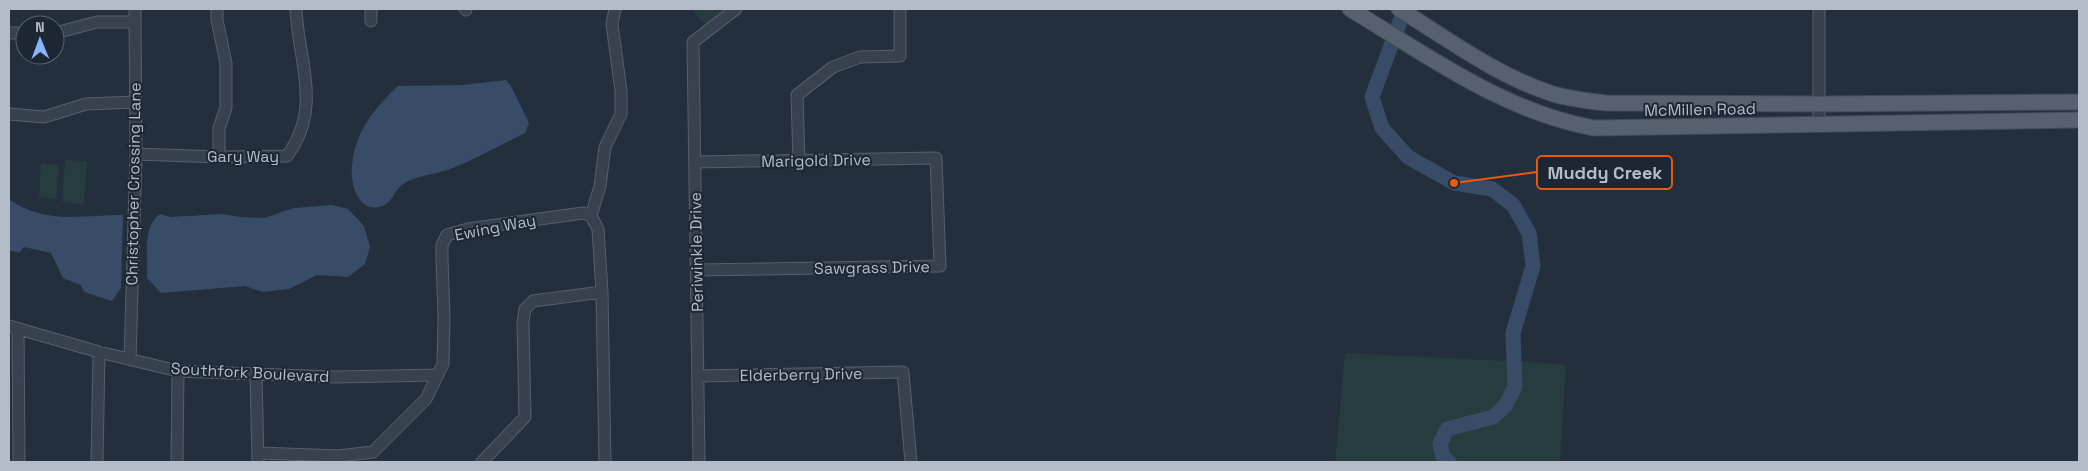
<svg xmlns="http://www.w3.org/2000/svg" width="2088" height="471" viewBox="0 0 2088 471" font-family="'Space Grotesk',sans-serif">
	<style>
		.green { fill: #263c3f }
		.water { fill: #394c67 }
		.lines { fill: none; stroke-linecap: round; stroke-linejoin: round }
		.river { stroke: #394c67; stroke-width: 15 }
		.minor-casing { stroke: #565f6c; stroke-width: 13 }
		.major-casing { stroke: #414a57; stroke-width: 17 }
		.minor { stroke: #38414e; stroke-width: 11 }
		.major { stroke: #56606e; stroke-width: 15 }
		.labels { text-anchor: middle; stroke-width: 4; stroke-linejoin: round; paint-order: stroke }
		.street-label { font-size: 16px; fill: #b4bcc9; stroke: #1d2633 }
		.leader { fill: none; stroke: #e8590c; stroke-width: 2 }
		.callout-dot { fill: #e8590c; stroke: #1d2633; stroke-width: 2 }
		.callout { fill: #1d2633; stroke: #e8590c; stroke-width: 2 }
		.callout-label { font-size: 18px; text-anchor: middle; font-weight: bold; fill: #b4bcc9 }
	</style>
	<rect width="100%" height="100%" fill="#242f3e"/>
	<path class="green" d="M692,9h34l-20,17z
		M65,160l22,1 -3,43 -22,-2z
		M41,164l18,1 -3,34 -17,-2z
		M1345,353l202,10 19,3 -6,96h-225z"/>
	<path class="water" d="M506,80l5,6 18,37 -4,10c-25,12 -49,26 -75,36 -15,6 -34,6 -47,15 -10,7 -10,20 -24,23 -22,5 -29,-26 -27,-41 3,-35 22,-57 46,-80l65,-1z
		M9,199c35,26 73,16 114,16l-2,73 -9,13 -28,-9 -3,-7 -18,-7 -12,-25 -27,-6 -4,5 -11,-1z
		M332,205l16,4 16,17 6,21 -5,17 -17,13 -31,-2 -28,14 -26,3 -18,-6 -84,7 -14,-15c2,-21 -6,-50 13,-64l11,3 51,-3 18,3 24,1 30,-10z"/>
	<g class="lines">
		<path class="river" d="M1402,16l-30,81 10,31 26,29 46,26 38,6 21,16 16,28 4,33 -20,67 2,53 -9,19 -13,12 -46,12 -7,15 3,13 6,5"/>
		<g class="minor-casing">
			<path id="minor" d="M217,9v11l9,43v45l-7,20v29
				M371,9v12
				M465,9l1,1
				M9,33h16
				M55,33l42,-11h38
				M9,114l35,3 42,-13 49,-2
				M1819,124v-115
				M136,154l83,3 68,-1c36,-49 11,-95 9,-147
				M799,161l-2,-66 36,-28 27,-10 40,-1v-47
				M695,162l241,-4 4,108 -244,4
				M591,216l9,-30 5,-39 16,-33v-23l-9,-67 3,-15
				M9,326l90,26 79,19 158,6 102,-2
				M18,329l1,133
				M130,360l6,-206 -1,-145
				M256,374l2,88
				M698,376l205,-4 8,90
				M259,453l79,3 35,-4 53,-53 17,-35 1,-47 -2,-59v-13l5,-10 21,-6 115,-16 8,3 7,13 4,63 3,170
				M97,462l2,-110
				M177,462l1,-91
				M482,462l43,-45 -2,-95 2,-13 8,-8 69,-9
				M699,462l-6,-420 43,-33"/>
		</g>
		<g class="major-casing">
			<path id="major" d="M1350,9c77,46 154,103 244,119l485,-8
				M1399,9c49,30 98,67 154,85 17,5 35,7 53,9l213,1 260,-2"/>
		</g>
		<use href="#minor" class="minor"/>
		<use href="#major" class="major"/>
	</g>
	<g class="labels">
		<g class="street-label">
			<text transform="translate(1700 109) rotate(-1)" y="6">McMillen Road</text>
			<text x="243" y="162">Gary Way</text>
			<text transform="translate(816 160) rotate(-1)" y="6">Marigold Drive</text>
			<text transform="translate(133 184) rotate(-89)" y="6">Christopher Crossing Lane</text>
			<text transform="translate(495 227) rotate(-11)" y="6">Ewing Way</text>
			<text transform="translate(696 252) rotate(-91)" y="6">Periwinkle Drive</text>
			<text transform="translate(872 267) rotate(-1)" y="6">Sawgrass Drive</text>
			<text transform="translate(250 372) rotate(3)" y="6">Southfork Boulevard</text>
			<text transform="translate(801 374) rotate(-1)" y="6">Elderberry Drive</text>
		</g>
	</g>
	<path class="leader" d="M1454 183L1537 172"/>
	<circle class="callout-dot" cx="1454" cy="183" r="5"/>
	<rect class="callout" x="1537" y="156" width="135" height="33" rx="5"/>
	<g class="callout-label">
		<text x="1605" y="179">Muddy Creek</text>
	</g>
	<rect width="2088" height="471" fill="none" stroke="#b4bcc9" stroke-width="20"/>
	<g transform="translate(40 40) rotate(359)"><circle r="24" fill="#1d2633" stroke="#59626f"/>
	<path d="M0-4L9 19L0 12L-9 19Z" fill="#8ab4f8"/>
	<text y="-8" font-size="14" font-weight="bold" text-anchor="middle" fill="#b4bcc9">N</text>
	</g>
</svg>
